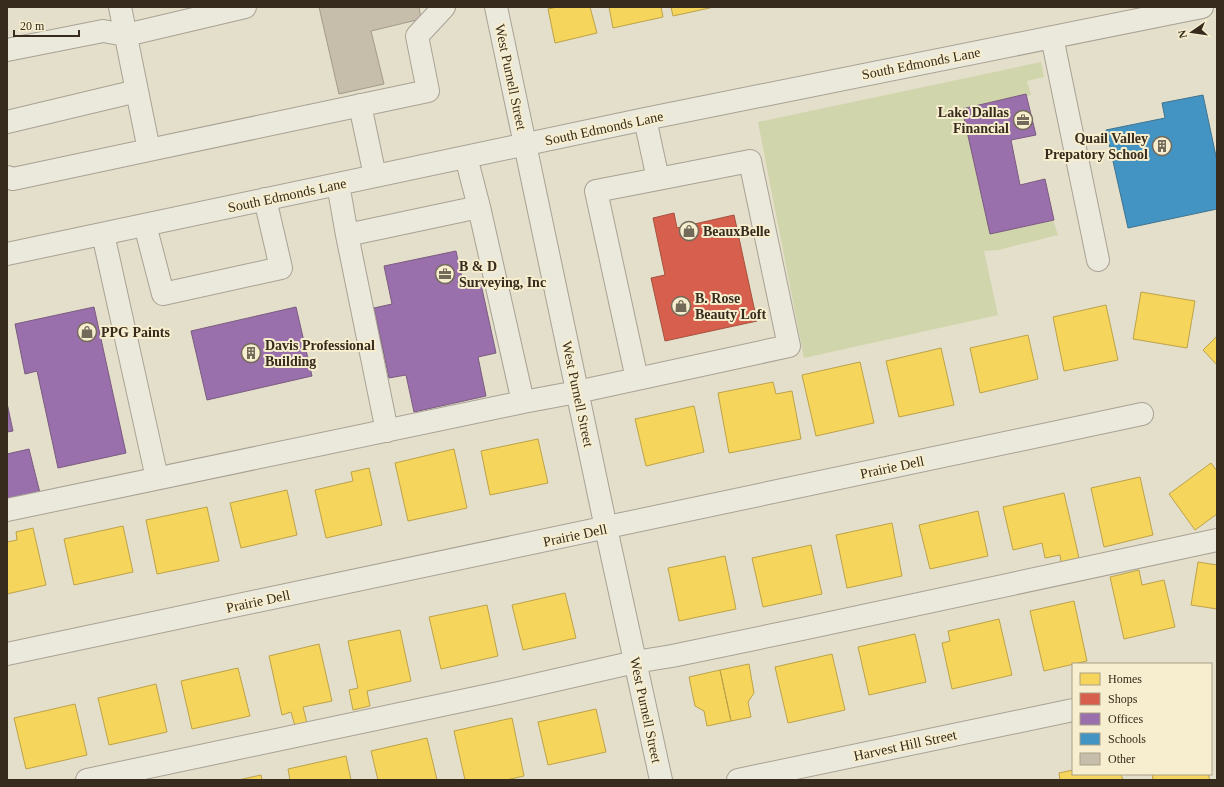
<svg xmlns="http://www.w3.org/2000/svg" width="1224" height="787" viewBox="0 0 1224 787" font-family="'Times New Roman',serif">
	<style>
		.green { fill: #d0d5ac }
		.homes { fill: #f6d55c; stroke: #bca249 }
		.shops { fill: #d6604d; stroke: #a6503e }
		.offices { fill: #9970ab; stroke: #7b5b80 }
		.schools { fill: #4393c3; stroke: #3f7491 }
		.building { fill: #c7bdab; stroke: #a39a8a }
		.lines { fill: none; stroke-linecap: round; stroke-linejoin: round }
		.minor-casing { stroke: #a8a294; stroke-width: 24 }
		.minor { stroke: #ebe8dc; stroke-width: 22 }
		.labels { text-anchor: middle; stroke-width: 4; stroke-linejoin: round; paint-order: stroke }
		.street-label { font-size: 14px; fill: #362b1c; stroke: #f6eece }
		.poi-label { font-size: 14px; font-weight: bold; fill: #362b1c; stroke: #f6eece; text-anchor: start }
	</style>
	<rect width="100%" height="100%" fill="#e4dfca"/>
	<path class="green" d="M1041,62l3,15 -17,4 4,14 -64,16 27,118 58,-12 6,18 -60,15 -14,1 14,64 -194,43 -46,-236z"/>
	<path class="homes" d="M557,7h33l7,26 -42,10 -7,-34z
		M609,7h52l2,10 -50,11z
		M671,7h43l-41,9z
		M1141,292l54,9 -8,47 -54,-9z
		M1106,305l12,55 -54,11 -11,-54z
		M1028,335l10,44 -58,14 -10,-45z
		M1217,336v29l-14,-15z
		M941,348l13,57 -55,12 -13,-56z
		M860,362l14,61 -58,13 -14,-61z
		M773,382l3,12 16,-3 9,48 -72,14 -11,-60z
		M694,406l10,46 -58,14 -11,-47z
		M538,439l10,44 -58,12 -9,-44z
		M454,449l13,59 -59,13 -13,-58z
		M1211,463l6,8v43l-22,16 -26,-36z
		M369,468l13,57 -56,13 -11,-48 38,-9 -2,-9z
		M1140,477l13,58 -49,12 -13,-59z
		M287,490l10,45 -56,13 -11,-45z
		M1064,493l15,65 -18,4 -1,-7 -15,3 -3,-15 -29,7 -10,-43z
		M207,507l12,54 -62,13 -11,-54z
		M978,511l10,45 -58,13 -11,-44z
		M892,523l10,53 -55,12 -11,-53z
		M123,526l10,46 -59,13 -10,-46z
		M33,528l13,57 -39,9v-52l10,-2 -1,-8z
		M811,545l11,49 -59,13 -11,-49z
		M725,556l11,53 -57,12 -11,-53z
		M1198,562l19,3v44l-26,-4z
		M1139,570l3,15 22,-5 11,47 -51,12 -14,-62z
		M565,593l11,45 -53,12 -11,-45z
		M1074,601l13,60 -43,10 -14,-60z
		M487,605l11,51 -57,13 -12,-52z
		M999,619l13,56 -60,14 -10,-46 8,-2 -2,-10z
		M400,630l11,51 -44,10 3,15 -17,4 -4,-20 9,-2 -10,-47z
		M915,634l11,48 -57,13 -11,-48z
		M319,644l13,57 -29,6 4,16 -12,3 -4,-14 -9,3 -13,-59z
		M832,654l13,56 -57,13 -13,-56z
		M749,664l5,29 -6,9 3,15 -20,4 -11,-51z
		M238,668l12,48 -58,13 -11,-48z
		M720,670l11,51 -24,5 -3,-15 -9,-5 -6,-29z
		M156,684l11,48 -58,13 -11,-47z
		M75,704l12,51 -61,14 -12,-51z
		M596,709l10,43 -58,13 -10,-43z
		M512,718l12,58 -18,4h-41l-11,-49z
		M427,738l10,42h-59l-7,-29z
		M346,756l5,24h-61l-2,-11z
		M1073,770v4h48l2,6h-63l-1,-7z
		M1152,774h56l2,6h-57z
		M261,775l1,5h-24z"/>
	<path class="shops" d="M674,213l3,15 57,-13 23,106 -92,20 -14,-63 14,-3 -12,-57z"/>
	<path class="offices" d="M1026,94l10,41 -25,5 9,45 25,-6 9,41 -64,14 -28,-125z
		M456,251l8,36 17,-3 15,69 -18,4 8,39 -72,16 -8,-37 -17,3 -15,-70 18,-4 -8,-38z
		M94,307l32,146 -68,15 -21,-97 -12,3 -10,-50z
		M296,307l16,69 -105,24 -16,-69z
		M7,403l6,28 -6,1z
		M29,449l11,44 -33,7v-46z"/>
	<path class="schools" d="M1203,95l14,66v48l-89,19 -22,-98 59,-12 -3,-15z"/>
	<path class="building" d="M319,7h100l2,12 -50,12 13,53 -45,10z"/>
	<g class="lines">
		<g class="minor-casing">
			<path id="minor" d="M496,7l110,521 55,252
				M1052,37l46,223
				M7,50l96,-19 23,4 119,-28
				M137,91l12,59 279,-59 -11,-55 27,-29
				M360,105l15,71
				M7,122l130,-31 -17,-84
				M7,177l6,2 136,-29
				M338,184l9,51 132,-28 -13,-50
				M479,207l44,195
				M145,225l18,69 118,-26 -16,-69
				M103,234l54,244
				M347,235l40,196
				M7,254l638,-135 557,-112
				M637,379l-41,-188 62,-12
				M7,510l516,-108 54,-10 212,-46 -39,-185 -92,18 -13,-60
				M7,654l1135,-240
				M87,780l412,-87 136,-31 37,-6 130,-27 415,-89
				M738,780l335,-70"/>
		</g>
		<use href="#minor" class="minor"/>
	</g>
	<defs>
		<g id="office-ring" transform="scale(1)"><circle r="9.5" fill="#f6eece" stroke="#736a59" stroke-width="1.5"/><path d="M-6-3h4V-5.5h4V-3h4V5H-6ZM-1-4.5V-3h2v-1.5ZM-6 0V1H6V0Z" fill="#736a59"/></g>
		<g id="building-ring" transform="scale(1)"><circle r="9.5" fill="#f6eece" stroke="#736a59" stroke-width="1.5"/><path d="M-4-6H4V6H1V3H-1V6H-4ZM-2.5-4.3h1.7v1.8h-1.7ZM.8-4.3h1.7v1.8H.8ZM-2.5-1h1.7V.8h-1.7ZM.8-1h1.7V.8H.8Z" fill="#736a59"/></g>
		<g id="shop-ring" transform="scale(1)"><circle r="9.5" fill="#f6eece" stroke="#736a59" stroke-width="1.5"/><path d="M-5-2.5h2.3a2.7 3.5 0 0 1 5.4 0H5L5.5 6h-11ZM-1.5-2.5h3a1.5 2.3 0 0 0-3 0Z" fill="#736a59"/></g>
	</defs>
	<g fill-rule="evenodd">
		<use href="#office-ring" x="1023" y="120"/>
		<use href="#building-ring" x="1162" y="146"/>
		<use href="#shop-ring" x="689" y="231"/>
		<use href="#office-ring" x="445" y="274"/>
		<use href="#shop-ring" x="681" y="306"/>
		<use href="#shop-ring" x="87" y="332"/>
		<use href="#building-ring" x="251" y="353"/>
	</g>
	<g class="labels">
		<g class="street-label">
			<text transform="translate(921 63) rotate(-11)" y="5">South Edmonds Lane</text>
			<text transform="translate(511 77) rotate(78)" y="5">West Purnell Street</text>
			<text transform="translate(604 128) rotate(-12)" y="5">South Edmonds Lane</text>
			<text transform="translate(287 195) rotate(-12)" y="5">South Edmonds Lane</text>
			<text transform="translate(578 394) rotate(78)" y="5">West Purnell Street</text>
			<text transform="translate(892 467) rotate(-12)" y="5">Prairie Dell</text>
			<text transform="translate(575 535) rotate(-12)" y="5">Prairie Dell</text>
			<text transform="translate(258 601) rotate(-12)" y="5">Prairie Dell</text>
			<text transform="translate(646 710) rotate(78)" y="5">West Purnell Street</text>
			<text transform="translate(905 745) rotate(-12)" y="5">Harvest Hill Street</text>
		</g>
		<g class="poi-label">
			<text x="1009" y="117" text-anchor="end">Lake Dallas<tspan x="1009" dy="16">Financial</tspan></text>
			<text x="1148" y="143" text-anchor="end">Quail Valley<tspan x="1148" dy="16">Prepatory School</tspan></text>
			<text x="703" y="236">BeauxBelle</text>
			<text x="459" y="271">B &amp; D<tspan x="459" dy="16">Surveying, Inc</tspan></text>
			<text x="695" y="303">B. Rose<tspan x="695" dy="16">Beauty Loft</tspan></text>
			<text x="101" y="337">PPG Paints</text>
			<text x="265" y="350">Davis Professional<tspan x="265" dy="16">Building</tspan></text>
		</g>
	</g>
	<rect width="1224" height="787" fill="none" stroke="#362b1c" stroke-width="16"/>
	<rect x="1072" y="663" width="140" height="112" fill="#f6eece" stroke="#a9a087"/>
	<rect x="1080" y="673" width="20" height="12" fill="#f6d55c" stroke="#a9a087"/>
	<text x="1108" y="683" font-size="12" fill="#362b1c">Homes</text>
	<rect x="1080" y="693" width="20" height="12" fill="#d6604d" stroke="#a9a087"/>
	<text x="1108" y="703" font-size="12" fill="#362b1c">Shops</text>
	<rect x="1080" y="713" width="20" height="12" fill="#9970ab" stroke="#a9a087"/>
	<text x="1108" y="723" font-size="12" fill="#362b1c">Offices</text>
	<rect x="1080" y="733" width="20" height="12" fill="#4393c3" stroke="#a9a087"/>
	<text x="1108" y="743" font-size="12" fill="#362b1c">Schools</text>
	<rect x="1080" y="753" width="20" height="12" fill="#c7bdab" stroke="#a9a087"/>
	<text x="1108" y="763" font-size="12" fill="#362b1c">Other</text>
	<g transform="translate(1192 32) rotate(257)" stroke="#f6eece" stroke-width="3" paint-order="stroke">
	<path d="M0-3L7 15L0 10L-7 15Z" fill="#362b1c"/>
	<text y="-6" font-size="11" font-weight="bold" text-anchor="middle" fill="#362b1c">N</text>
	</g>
	<path d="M14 30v6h65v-6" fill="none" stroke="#362b1c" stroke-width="2"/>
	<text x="20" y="30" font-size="12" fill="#362b1c" stroke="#f6eece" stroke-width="3" paint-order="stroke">20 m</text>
</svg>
